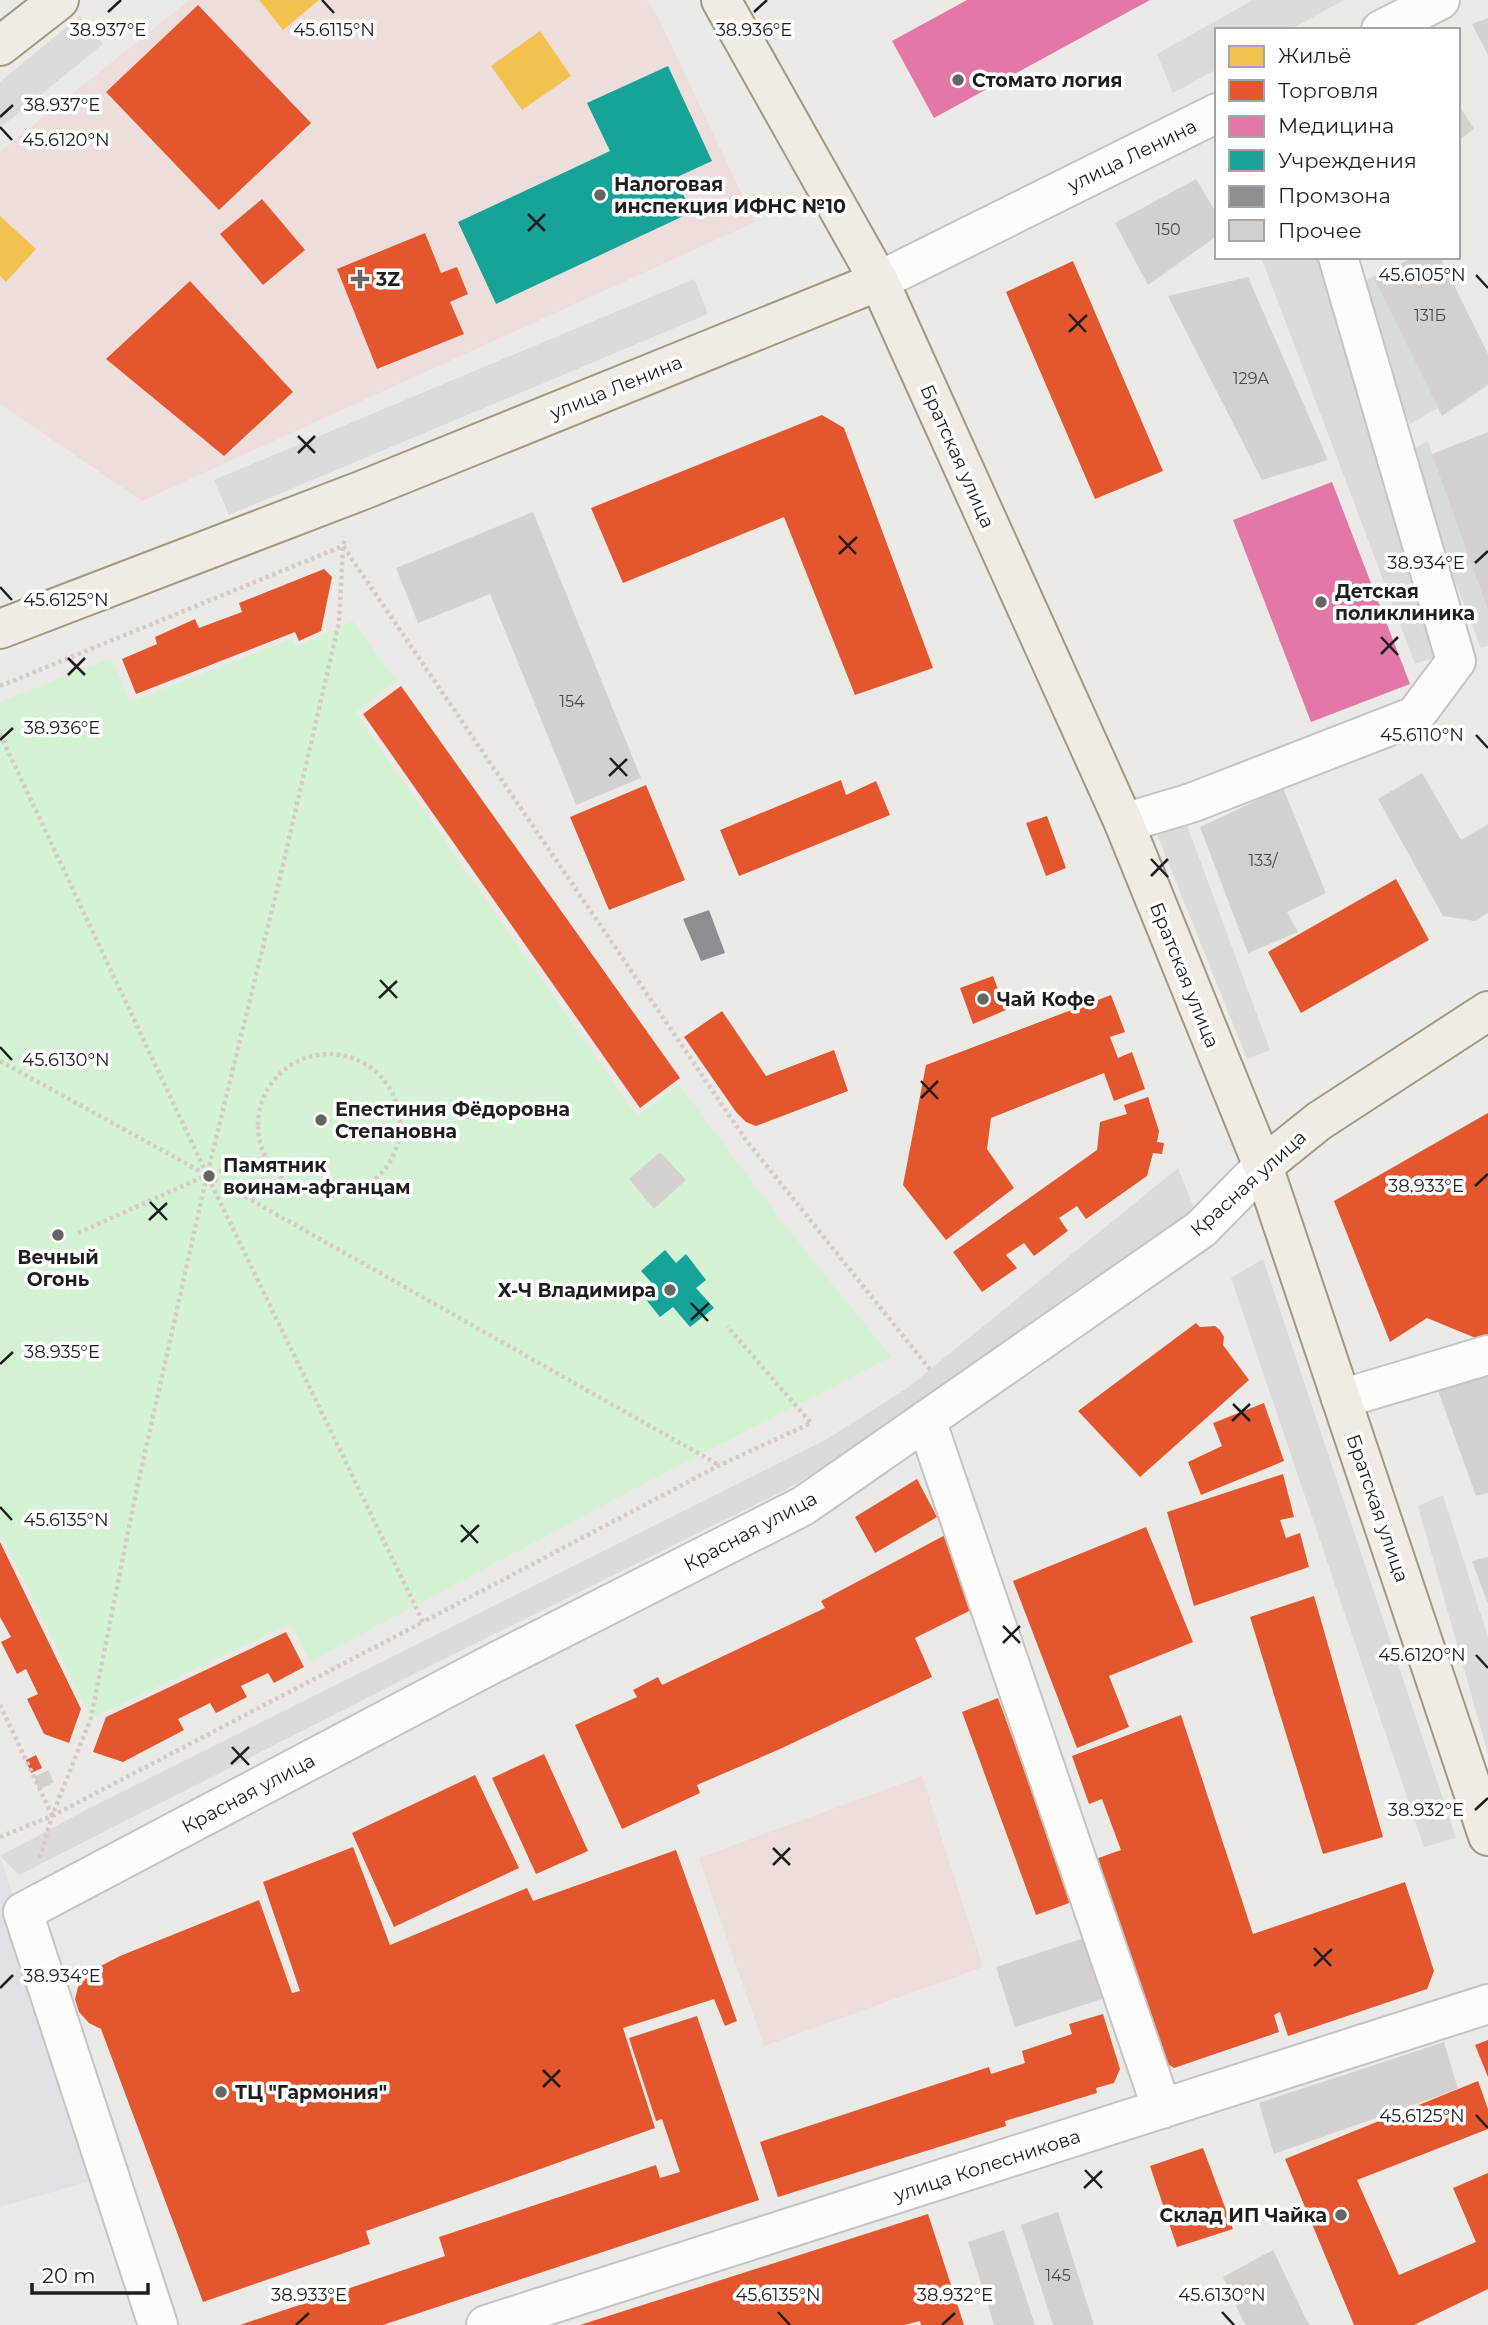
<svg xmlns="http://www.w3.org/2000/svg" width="1488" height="2325" viewBox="0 0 1488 2325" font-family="Montserrat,sans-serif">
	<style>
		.commercial { fill: #eededb }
		.religious { fill: #dadad8 }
		.park { fill: #d4f3d4 }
		.plaza { fill: #e1e0e5 }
		.homes { fill: #f2c14e }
		.shops { fill: #e4572e }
		.health { fill: #e377a8 }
		.public { fill: #17a398 }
		.industry { fill: #8d8d92 }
		.building { fill: #d3d0cd }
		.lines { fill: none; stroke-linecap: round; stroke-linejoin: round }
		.minor-casing { stroke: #c5c4c2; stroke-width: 42 }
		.major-casing { stroke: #a29882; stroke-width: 42 }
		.path { stroke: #d6c8c5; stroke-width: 4.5; stroke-dasharray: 3.5 3.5; stroke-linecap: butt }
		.minor { stroke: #fcfcfb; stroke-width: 38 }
		.major { stroke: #f0ece4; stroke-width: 38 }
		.ticks { fill: none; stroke: #1e1e1e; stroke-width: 2.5 }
		.poi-dot { fill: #666564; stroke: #fff; stroke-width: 2.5 }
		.labels { text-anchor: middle; stroke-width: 7; stroke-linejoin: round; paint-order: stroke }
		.number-label { font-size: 16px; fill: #4b4a4a }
		.poi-label { font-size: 19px; font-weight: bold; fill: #1e1e1e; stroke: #fff; text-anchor: start }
		.street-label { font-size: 19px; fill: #1e1e1e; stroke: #fff }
		.ticks-label { font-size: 18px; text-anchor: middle; fill: #1e1e1e; stroke: #fff; stroke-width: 7; stroke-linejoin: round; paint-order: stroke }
	</style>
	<rect width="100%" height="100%" fill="#eceae6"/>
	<path class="commercial" d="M189,0h458l10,15 98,207 -613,279 -142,-97v-252z
		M922,1776l61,191 -219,79 -65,-188z"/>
	<path class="religious" d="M1253,0h91l-55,30h-72v39l-44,24 -16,-39z
		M80,16l23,28 -103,84v-46z
		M1261,257h56l136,394 -38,13z
		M1373,277l65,131 -28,16 -57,-139z
		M694,279l14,35 -479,201 -15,-35z
		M1428,441l60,171v34l-7,2 -75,-194z
		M1184,817l86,233 -23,9 -93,-232z
		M1178,1168l19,48 -27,11 -286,205 -101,59 -359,178 -405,206 -19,-19 86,-46 741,-371 79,-50z
		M1263,1259l193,579 -32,9 -193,-569z
		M1443,1495l45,142v117l-70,-248z"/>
	<path class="park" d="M353,621l43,60 -41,31 282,404 42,-31 108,143 104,129 -206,105 -374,199 -21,-37 -199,94 -91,-186v-830l111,-44 19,44 161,-63 4,8z"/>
	<path class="plaza" d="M0,1857l108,319 -108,31z"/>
	<path class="homes" d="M259,0h60l-36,30z
		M540,31l31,45 -49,34 -31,-44z
		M0,216l36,33 -30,33 -6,-6z"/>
	<path class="shops" d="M198,5l113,118 -92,87 -113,-118z
		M262,199l43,51 -42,35 -43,-51z
		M425,233l16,40 16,-6 11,27 -18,8 14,32 -87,35 -40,-100z
		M1073,261l90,210 -68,28 -89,-207z
		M190,281l103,111 -69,64 -118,-97z
		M822,415l22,13 89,240 -78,27 -71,-178 -161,66 -32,-75z
		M324,569l8,8 -11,54 -22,10 -4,-9 -159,62 -14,-35 35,-15 -2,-7 40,-18 4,9 43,-16 -3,-9z
		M401,686l279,392 -40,30 -277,-394z
		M841,780l5,15 30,-14 14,34 -151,61 -19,-46z
		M646,785l39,95 -76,30 -39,-93z
		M1047,816l19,52 -20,8 -20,-53z
		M1396,879l33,61 -128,73 -33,-61z
		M993,976l13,34 -33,14 -13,-36z
		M1111,995l14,37 -15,5 8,21 14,-6 13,37 -31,12 -10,-28 -113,45 -4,31 27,39 -68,52 -43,-55 23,-120z
		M722,1011l44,65 68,-26 14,41 -92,35 -10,-4 -10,-10 -52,-75z
		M1148,1097l11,34 -2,11 7,1 -2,11 -9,-1 -6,23 -61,43 -9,-13 -18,12 9,13 -34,25 -10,-13 -18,12 11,13 -35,24 -29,-40 144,-102 3,-28 27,-8 -3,-9z
		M1488,1113v227l-5,1 -56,-23 -37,24 -56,-141z
		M1196,1323l4,4 15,-1 5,4 4,7 -1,8 26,35 -109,97 -62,-66z
		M1264,1403l20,58 -83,34 -13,-33 34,-16 -9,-23z
		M1283,1474l11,43 -14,3 6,18 14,-5 9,34 -115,39 -27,-94z
		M917,1479l20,38 -62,36 -20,-36z
		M1146,1527l47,115 -84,34 20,51 -52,21 -64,-167z
		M949,1533l34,71 -68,34 17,39 -152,72 -83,36 3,8 -78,36 -47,-104 62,-28 -4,-7 25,-13 4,8 163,-77 -4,-7z
		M0,1542l81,167 -12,34 -25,-9 -17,-35 11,-5 -12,-25 -9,5 -16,-32 10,-5 -11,-20z
		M1314,1596l69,241 -60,17 -73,-237z
		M286,1632l18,35 -30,16 -6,-10 -27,13 6,11 -31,16 -6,-10 -32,16 6,11 -61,32 -30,-10 13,-35z
		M998,1698l74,204 -36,13 -74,-203z
		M1181,1715l72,219 152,-52 29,89 -7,18 -139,47 -8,-24 -6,3 5,17 -105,36 -22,-14 -65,-192 34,-12 -19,-51 -13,5 -17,-48z
		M544,1754l44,97 -52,23 -44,-96z
		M36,1755l6,13 -11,5 -5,-13z
		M475,1775l44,93 -125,59 -42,-94z
		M353,1847l37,98 137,-57 6,13 143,-51 61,171 -12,5 -11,-27 -91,29 32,100 -289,103 4,13 -167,58 -102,-273 -12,-6 -10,-11 -4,-13 3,-12 11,-15 31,-16 139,-56 33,93 8,-2 -37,-109z
		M1103,2014l17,55 -6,14 -18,5 1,5 -92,28 1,5 -228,71 -18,-55 229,-75 2,7 34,-11 -3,-12 50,-17 -3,-10z
		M697,2016l62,184 -376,125h-143l205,-69 -6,-19 217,-72 4,13 20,-6 -18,-53 -6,2 -27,-83z
		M1488,2040v37l-13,-32z
		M1478,2081l10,28v20l-131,51 42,95 77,-33 -23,-54 35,-15v116l-74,36h-60l-69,-166z
		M1203,2148l30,81 -56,18 -27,-81z
		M928,2214l36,111h-43l-1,-4 -15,4h-325z"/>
	<path class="health" d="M967,0h183l-216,118 -42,-77z
		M1332,482l78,202 -99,38 -78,-202z"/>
	<path class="public" d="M668,66l44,95 -37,17 17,34 -196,92 -38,-82 152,-71 -23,-48z
		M665,1250l11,13 10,-9 20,26 -10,8 18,20 -24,19 -17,-20 -13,10 -20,-25 11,-10 -10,-11z"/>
	<path class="industry" d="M709,910l16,43 -24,8 -18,-42z"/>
	<path class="building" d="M1488,18v37l-16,-31z
		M1458,104l16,25 -16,12z
		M1196,179l21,35v22l-69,49 -33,-62z
		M1414,257h26l48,97v31l-46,31 -69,-139z
		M1248,277l80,183 -66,20 -94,-184z
		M1488,432v179l-56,-157z
		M533,512l108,266 -65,27 -86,-211 -72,29 -22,-55z
		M1422,773l39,67 27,-16v89l-13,8 -32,-5 -65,-117z
		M1283,788l43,105 -39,19 11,20 -50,21 -48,-126z
		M660,1152l26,28 -32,29 -25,-30z
		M1488,1365v128l-12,3 -41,-114z
		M1488,1557v47l-16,-43z
		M48,1770l6,12 -15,8 -5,-13z
		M1084,1938l18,61 -87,28 -19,-60z
		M1444,2042l14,47 -184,65 -15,-51z
		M1058,2212l36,113h-41l-32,-100z
		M1004,2230l31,95h-41l-26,-83z
		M1273,2250l36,75h-64l-22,-48z"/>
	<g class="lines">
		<g class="minor-casing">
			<path id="minor" d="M1381,30l59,-30
				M879,281l338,-168
				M1124,823l67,-20 224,-87 41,-55 -118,-404
				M1341,1399l147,-44
				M926,1420l236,689
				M158,2325l-135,-413 467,-247 313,-159 398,-277 62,-63
				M486,2325l1002,-321"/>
		</g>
		<g class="major-casing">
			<path id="major" d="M721,0l158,281 245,542 139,343 225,670
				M0,46l59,-46
				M0,629l363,-139 516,-209
				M1263,1166l56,-45 169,-110"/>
		</g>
		<path class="path" d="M0,686l343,-140 403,594 186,232
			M0,734l207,441 216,447 297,-157 91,-42 -84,-97
			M258 1125a71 71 0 1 1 142 0a71 71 0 1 1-142 0Z
			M0,1061l207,114 512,290
			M78,1233l129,-58 58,-17
			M0,1705l52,110
			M0,1837l52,-21 371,-194
			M40,1858l12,-42 39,-98 44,-221 72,-322 75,-306 57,-247 4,-76 2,-7"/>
		<use href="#minor" class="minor"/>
		<use href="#major" class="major"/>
	</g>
	<path class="ticks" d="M322,0l12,13M108,12l13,-12M754,12l13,-12M0,117l13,-12M0,127l12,13M528,214l17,17M528,231l17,-17M1476,275l12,13M1069,314l17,18M1069,332l18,-17M298,436l17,17M298,453l17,-17M839,536l17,18M839,554l18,-17M1475,563l13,-12M0,587l12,13M1381,637l17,18M1381,654l17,-17M68,658l17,17M68,675l17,-17M1476,735l12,13M0,740l13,-12M610,758l17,18M609,776l18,-17M1151,859l17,18M1151,876l17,-17M380,980l17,18M379,998l18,-17M0,1047l12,13M921,1081l17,18M921,1098l17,-17M1475,1186l13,-12M150,1202l17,18M149,1220l18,-17M691,1303l17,18M691,1320l18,-17M0,1364l13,-12M1233,1404l17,17M1232,1421l18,-17M0,1507l12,13M461,1525l17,18M461,1542l18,-17M1003,1626l17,17M1003,1643l17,-17M1476,1655l12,13M232,1747l17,18M231,1764l18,-17M1475,1810l13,-12M773,1848l17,17M773,1865l17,-17M1314,1948l17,18M1314,1966l18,-17M0,1988l13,-13M543,2070l17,17M543,2087l17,-17M1476,2115l12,13M1085,2170l17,18M1084,2188l18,-17M778,2312l12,13M1222,2312l12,13M296,2325l13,-12M942,2325l13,-12"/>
	<g class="poi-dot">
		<circle cx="958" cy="80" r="7"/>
		<circle cx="600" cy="195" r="7"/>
		<path d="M356.5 268.5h7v7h7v7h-7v7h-7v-7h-7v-7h7z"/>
		<circle cx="1321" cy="602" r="7"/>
		<circle cx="983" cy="999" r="7"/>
		<circle cx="321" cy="1120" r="7"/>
		<circle cx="209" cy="1176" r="7"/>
		<circle cx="58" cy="1235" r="7"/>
		<circle cx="670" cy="1290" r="7"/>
		<circle cx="221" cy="2092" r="7"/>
		<circle cx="1341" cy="2215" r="7"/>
	</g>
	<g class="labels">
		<g class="number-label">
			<text x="1168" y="235">150</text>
			<text x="1430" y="321">131Б</text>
			<text x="1251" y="384">129А</text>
			<text x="572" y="707">154</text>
			<text x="1263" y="866">133/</text>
			<text x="1058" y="2281">145</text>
		</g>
		<g class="poi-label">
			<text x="972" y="87">Стомато логия</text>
			<text x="614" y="191">Налоговая<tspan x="614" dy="22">инспекция ИФНС №10</tspan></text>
			<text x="376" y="286">3Z</text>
			<text x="1335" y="598">Детская<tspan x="1335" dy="22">поликлиника</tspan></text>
			<text x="997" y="1006">Чай Кофе</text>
			<text x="335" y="1116">Епестиния Фёдоровна<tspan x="335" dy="22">Степановна</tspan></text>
			<text x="223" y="1172">Памятник<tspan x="223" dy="22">воинам-афганцам</tspan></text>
			<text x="58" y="1264" text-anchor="middle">Вечный<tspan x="58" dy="22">Огонь</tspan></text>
			<text x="656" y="1297" text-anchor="end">Х-Ч Владимира</text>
			<text x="235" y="2099">ТЦ "Гармония"</text>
			<text x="1327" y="2222" text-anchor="end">Склад ИП Чайка</text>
		</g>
		<g class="street-label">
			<text transform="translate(1132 155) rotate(-26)" y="7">улица Ленина</text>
			<text transform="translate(616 387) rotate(-22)" y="7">улица Ленина</text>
			<text transform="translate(958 456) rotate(66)" y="7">Братская улица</text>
			<text transform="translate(1185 975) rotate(68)" y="7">Братская улица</text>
			<text transform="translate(1248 1183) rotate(-42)" y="7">Красная улица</text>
			<text transform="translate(1378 1508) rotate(71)" y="7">Братская улица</text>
			<text transform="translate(750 1531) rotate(-28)" y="7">Красная улица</text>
			<text transform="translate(248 1793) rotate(-28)" y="7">Красная улица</text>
			<text transform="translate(987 2165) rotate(-18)" y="7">улица Колесникова</text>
		</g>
	</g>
	<g class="ticks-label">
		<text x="108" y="36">38.937°E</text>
		<text x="754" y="36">38.936°E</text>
		<text x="334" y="36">45.6115°N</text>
		<text x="62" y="111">38.937°E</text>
		<text x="66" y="146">45.6120°N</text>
		<text x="1422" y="281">45.6105°N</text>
		<text x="1426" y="569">38.934°E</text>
		<text x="66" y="606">45.6125°N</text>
		<text x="62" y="734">38.936°E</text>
		<text x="1422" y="741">45.6110°N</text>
		<text x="66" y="1066">45.6130°N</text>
		<text x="1426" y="1192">38.933°E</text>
		<text x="62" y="1358">38.935°E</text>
		<text x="66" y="1526">45.6135°N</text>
		<text x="1422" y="1661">45.6120°N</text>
		<text x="1426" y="1816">38.932°E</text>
		<text x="62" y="1982">38.934°E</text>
		<text x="1422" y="2122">45.6125°N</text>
		<text x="778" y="2301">45.6135°N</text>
		<text x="1222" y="2301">45.6130°N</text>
		<text x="309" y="2301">38.933°E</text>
		<text x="955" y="2301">38.932°E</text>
	</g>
	<rect x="1215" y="28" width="245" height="231" fill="#ffffff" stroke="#a5a5a5" stroke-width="2"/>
	<rect x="1229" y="46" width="35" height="21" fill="#f2c14e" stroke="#a5a5a5" stroke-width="2"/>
	<text x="1278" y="63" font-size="21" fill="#1e1e1e">Жильё</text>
	<rect x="1229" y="80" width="35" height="21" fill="#e4572e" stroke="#a5a5a5" stroke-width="2"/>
	<text x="1278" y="98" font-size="21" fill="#1e1e1e">Торговля</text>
	<rect x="1229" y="116" width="35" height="21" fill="#e377a8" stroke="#a5a5a5" stroke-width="2"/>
	<text x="1278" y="133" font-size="21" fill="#1e1e1e">Медицина</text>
	<rect x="1229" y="150" width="35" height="21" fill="#17a398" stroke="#a5a5a5" stroke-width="2"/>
	<text x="1278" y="168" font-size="21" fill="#1e1e1e">Учреждения</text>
	<rect x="1229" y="186" width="35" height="21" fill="#8d8d92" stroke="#a5a5a5" stroke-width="2"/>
	<text x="1278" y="203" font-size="21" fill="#1e1e1e">Промзона</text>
	<rect x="1229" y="220" width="35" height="21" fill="#d3d0cd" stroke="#a5a5a5" stroke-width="2"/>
	<text x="1278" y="238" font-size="21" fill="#1e1e1e">Прочее</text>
	<path d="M32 2283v10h116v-10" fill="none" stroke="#1e1e1e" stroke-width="3.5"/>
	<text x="42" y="2283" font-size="21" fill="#1e1e1e" stroke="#ffffff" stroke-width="5" paint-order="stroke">20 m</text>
</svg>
